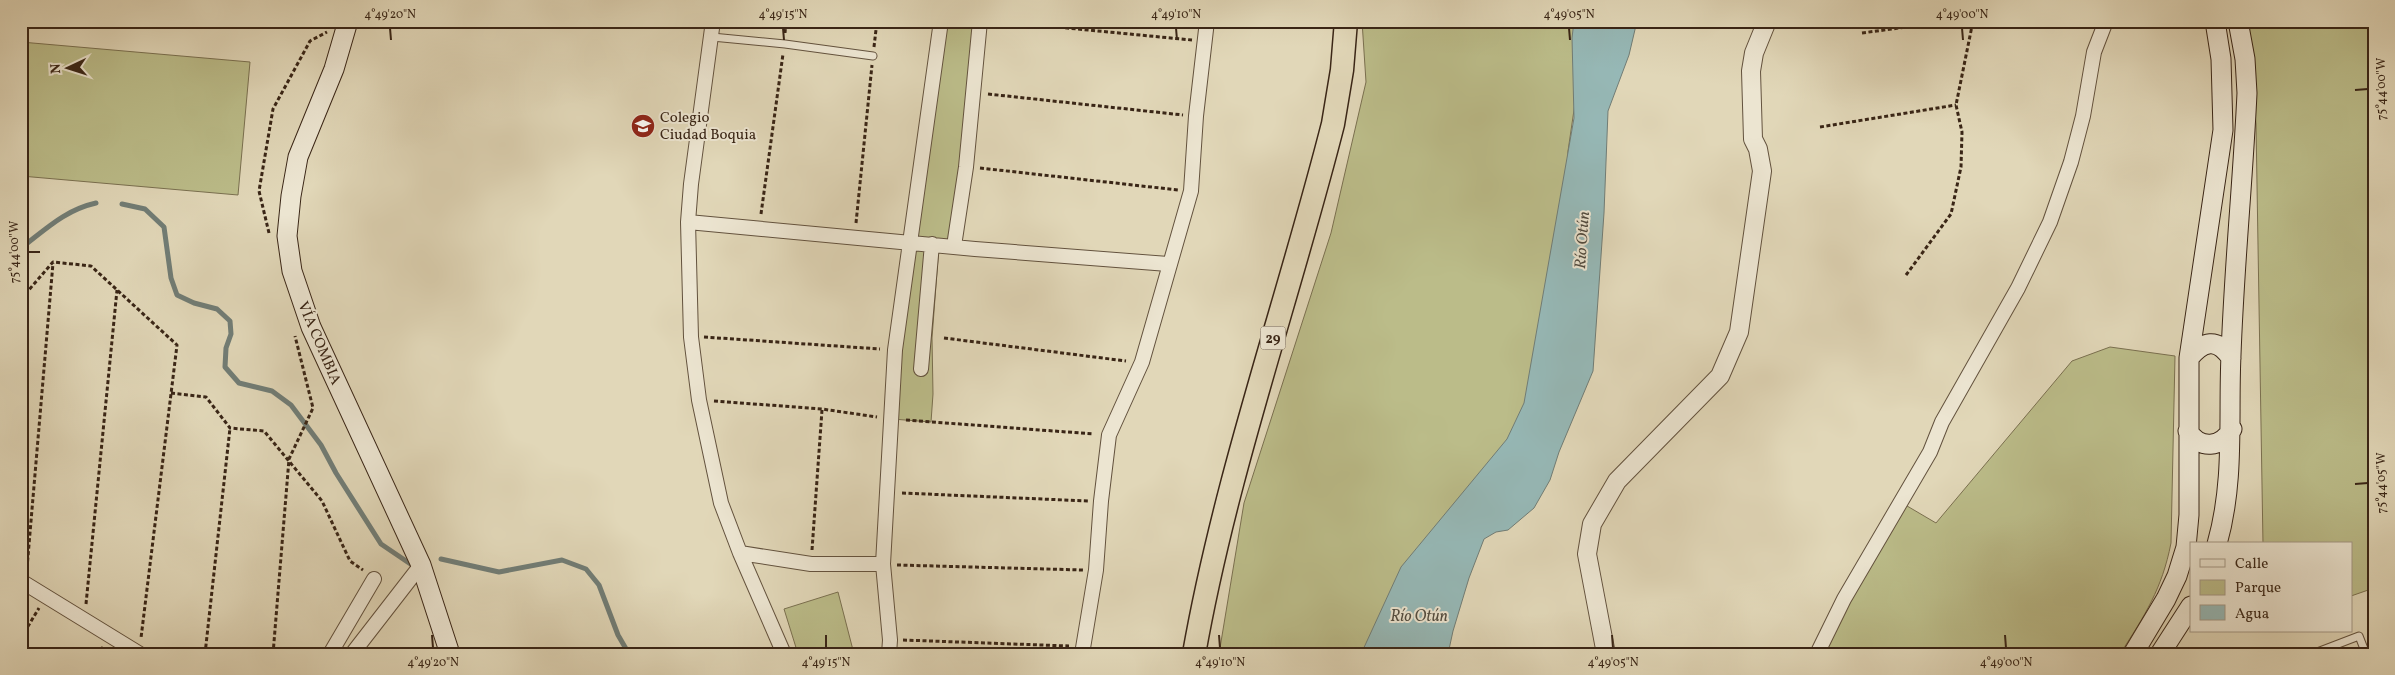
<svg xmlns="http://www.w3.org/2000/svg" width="2395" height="675" viewBox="0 0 2395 675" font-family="Vollkorn,serif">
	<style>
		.green { fill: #bbbc89; stroke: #7a7050 }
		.water { fill: #96b8b6; stroke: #717d76 }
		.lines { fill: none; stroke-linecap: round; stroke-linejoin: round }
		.stream { stroke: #717d76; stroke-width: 5 }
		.service-casing { stroke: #63523e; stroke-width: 9 }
		.minor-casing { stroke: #63523e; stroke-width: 16 }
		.tertiary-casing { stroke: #63523e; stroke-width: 20 }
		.secondary-casing { stroke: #392516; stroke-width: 21 }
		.trunk-casing { stroke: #392516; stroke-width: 25 }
		.path { stroke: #392516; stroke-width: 3; stroke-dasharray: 4 2.5; stroke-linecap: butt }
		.service { stroke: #ece5d1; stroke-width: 7 }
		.minor { stroke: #ece5d1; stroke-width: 14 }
		.tertiary { stroke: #ece5d1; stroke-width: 18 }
		.secondary { stroke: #ece5d1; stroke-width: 19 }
		.trunk { stroke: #e1d7b8; stroke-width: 22 }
		.ticks { fill: none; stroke: #392516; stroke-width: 2 }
		.labels { text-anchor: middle; stroke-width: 4; stroke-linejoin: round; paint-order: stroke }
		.shield { fill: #ece5d1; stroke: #6f5f4e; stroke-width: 1 }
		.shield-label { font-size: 14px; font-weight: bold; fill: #392516 }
		.poi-label { font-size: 15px; fill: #392516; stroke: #ece5d1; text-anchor: start }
		.street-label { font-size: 15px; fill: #392516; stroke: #ece5d1 }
		.water-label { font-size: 16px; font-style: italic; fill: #504a3e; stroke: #ece5d1 }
		.neatline { fill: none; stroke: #392516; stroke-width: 2 }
		.ticks-label { font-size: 12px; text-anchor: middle; fill: #392516 }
	</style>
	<rect width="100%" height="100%" fill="#e1d7b8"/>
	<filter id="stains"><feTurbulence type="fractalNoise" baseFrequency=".004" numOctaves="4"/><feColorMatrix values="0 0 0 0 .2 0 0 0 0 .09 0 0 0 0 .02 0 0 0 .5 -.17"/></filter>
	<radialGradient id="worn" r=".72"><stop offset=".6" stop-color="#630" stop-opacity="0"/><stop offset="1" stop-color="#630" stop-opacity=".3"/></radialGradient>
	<path class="green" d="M941,21h39l-26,225 -15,-1 -7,93 1,56 -2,28 -39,-3z
		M1362,21h225l-19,130 -4,110 -50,199 -124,194h-171l25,-151 87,-270 35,-151z
		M2244,21h130v567l-23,8v-52h-88l-7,-420 -7,-77z
		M21,42l229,20 -12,133 -217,-19z
		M2110,347l65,9 -4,187c-9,46 -26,72 -51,111h-303l85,-151 34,20 136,-162z
		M838,592l16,62h-56l-14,-45z"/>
	<path class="water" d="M1574,21h63l-8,34 -21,56 -4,102 -11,158 -34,81 -9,28 -16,28 -26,22 -12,2 -12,7 -15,39 -16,53 -5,23h-87l40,-87 106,-128 17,-36 50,-285 -2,-80z"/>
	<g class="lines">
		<path class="stream" d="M122,204l23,5 19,18 7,51 6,17 17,8 23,6 13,12 1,13 -5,14 -1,19 14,16 33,8 19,14 30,40 15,28 45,71 31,21
			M21,248c25,-19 44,-38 75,-45
			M441,559l58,13 63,-12 24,9 13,16 19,50 11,19"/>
		<g class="service-casing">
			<path id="service" d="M712,37l73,7 88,12
				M2312,654l47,-18 7,18"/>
		</g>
		<g class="minor-casing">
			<path id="minor" d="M713,21l-22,163 -3,38 3,115 8,63 22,103 19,50 44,101
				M688,222l287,27 193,15
				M954,246l12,-79 14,-146
				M921,369l11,-125
				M740,553l71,11h72
				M21,581l119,73
				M330,654l44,-75
				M352,654l69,-89
				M889,654l1,-14 -7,-76 12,-214 46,-329
				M1082,654l14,-84 5,-69 8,-66 33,-73 49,-171 5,-75 11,-95
				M1817,654l27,-55 86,-147 12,-30 76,-134 32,-66 21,-60 12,-46 11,-64 12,-31"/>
		</g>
		<g class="tertiary-casing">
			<path id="tertiary" d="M1606,654l-19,-100 5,-30 25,-43 103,-105 19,-44 23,-161 -4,-22 -5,-10 -2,-68 3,-18 13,-32"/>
		</g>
		<g class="secondary-casing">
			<path id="secondary" d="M348,21l-14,48 -36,88 -7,39 -4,40 5,35 19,56 110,238 29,89
				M2189,358c14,-17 28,-21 42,0
				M2188,431c12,19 33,17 44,-2
				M2217,544c18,-63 11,-126 14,-189 3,-88 12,-175 16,-262l-2,-34 -7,-38
				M2133,654l33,-55 11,-23 9,-29 3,-32v-157l34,-228 -2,-71 -6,-38
				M2160,654l31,-48"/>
		</g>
		<g class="trunk-casing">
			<path id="trunk" d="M1194,654c32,-181 94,-353 139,-530l9,-54 4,-49"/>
		</g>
		<path class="path" d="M994,21l198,19
			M785,33l1,-12
			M1862,33l89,-12
			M874,47l3,-26
			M988,94l195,21
			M1820,127l136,-22
			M980,168l198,22
			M761,214l22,-160
			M856,223l16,-158
			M269,233l-10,-42 14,-82 37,-68 17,-9
			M1906,275l45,-61 10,-47 1,-35 -6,-27 17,-84
			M21,299l32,-37 38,4 86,79 -36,293
			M704,337l176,12
			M944,338l182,23
			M171,393l35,4 24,31 34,3 58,70 28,60 13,9
			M714,401l108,8 55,8
			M906,420l188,14
			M902,493l186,8
			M812,550l10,-140
			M897,565l186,5
			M27,568l26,-305
			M86,604l31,-314
			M21,638l18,-30
			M903,640l166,6
			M99,654l4,-7
			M205,654l25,-226
			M273,654l16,-195 24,-51 -18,-72"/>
		<use href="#service" class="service"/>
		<use href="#minor" class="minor"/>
		<use href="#tertiary" class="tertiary"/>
		<use href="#secondary" class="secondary"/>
		<use href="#trunk" class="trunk"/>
	</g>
	<path class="ticks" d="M390,28l1,12M783,28l1,12M1176,28l1,12M1569,28l1,12M1962,28l1,12M2355,90l13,-1M28,252h12M2355,484l13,-1M432,635l1,13M826,635v13M1219,635l1,13M1612,635l1,13M2005,635l1,13"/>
	<defs>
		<g id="school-disc" transform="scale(1.25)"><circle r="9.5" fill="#8f2418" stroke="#ece5d1"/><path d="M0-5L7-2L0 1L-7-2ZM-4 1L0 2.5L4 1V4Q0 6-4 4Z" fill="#fff"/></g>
	</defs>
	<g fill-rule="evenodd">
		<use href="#school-disc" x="643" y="126"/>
	</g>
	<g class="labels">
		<rect class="shield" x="1260.5" y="326.5" width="25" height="23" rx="4"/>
		<g class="shield-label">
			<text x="1273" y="343">29</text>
		</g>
		<g class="poi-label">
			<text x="660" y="122">Colegio<tspan x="660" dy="17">Ciudad Boquia</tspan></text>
		</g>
		<g class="street-label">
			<text transform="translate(320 343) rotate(67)" y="5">VÍA COMBIA</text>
		</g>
		<g class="water-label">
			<text transform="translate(1581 240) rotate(-86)" y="6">Río Otún</text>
			<text x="1419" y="621">Río Otún</text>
		</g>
	</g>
	<rect width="2395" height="675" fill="none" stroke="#e1d7b8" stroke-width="55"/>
	<rect x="2190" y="542" width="162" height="90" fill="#ece5d1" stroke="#a49886"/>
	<rect x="2200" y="559" width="25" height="8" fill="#ece5d1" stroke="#a49886"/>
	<text x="2235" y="568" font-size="15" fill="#392516">Calle</text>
	<rect x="2200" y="580" width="25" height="15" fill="#bbbc89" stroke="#a49886"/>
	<text x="2235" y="592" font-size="15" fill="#392516">Parque</text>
	<rect x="2200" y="605" width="25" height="15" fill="#96b8b6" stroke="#a49886"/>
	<text x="2235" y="618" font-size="15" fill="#392516">Agua</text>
	<g transform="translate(68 68) rotate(266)" stroke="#ece5d1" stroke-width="4" paint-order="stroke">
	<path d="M0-4L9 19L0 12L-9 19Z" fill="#392516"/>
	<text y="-8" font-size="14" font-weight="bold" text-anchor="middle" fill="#392516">N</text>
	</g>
	<rect x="28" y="28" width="2340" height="620" class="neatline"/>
	<g class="ticks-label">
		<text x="390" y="18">4°49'20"N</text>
		<text x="783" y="18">4°49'15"N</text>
		<text x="1176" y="18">4°49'10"N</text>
		<text x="1569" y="18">4°49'05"N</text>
		<text x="1962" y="18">4°49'00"N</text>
		<text transform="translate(2381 89) rotate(-90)" y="4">75°44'00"W</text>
		<text transform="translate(14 252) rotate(-90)" y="4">75°44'00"W</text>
		<text transform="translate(2381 483) rotate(-90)" y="4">75°44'05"W</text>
		<text x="433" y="666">4°49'20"N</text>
		<text x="826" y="666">4°49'15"N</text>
		<text x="1220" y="666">4°49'10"N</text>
		<text x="1613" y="666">4°49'05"N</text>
		<text x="2006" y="666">4°49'00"N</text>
	</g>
	<rect width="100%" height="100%" filter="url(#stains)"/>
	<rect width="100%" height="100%" fill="url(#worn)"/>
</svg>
